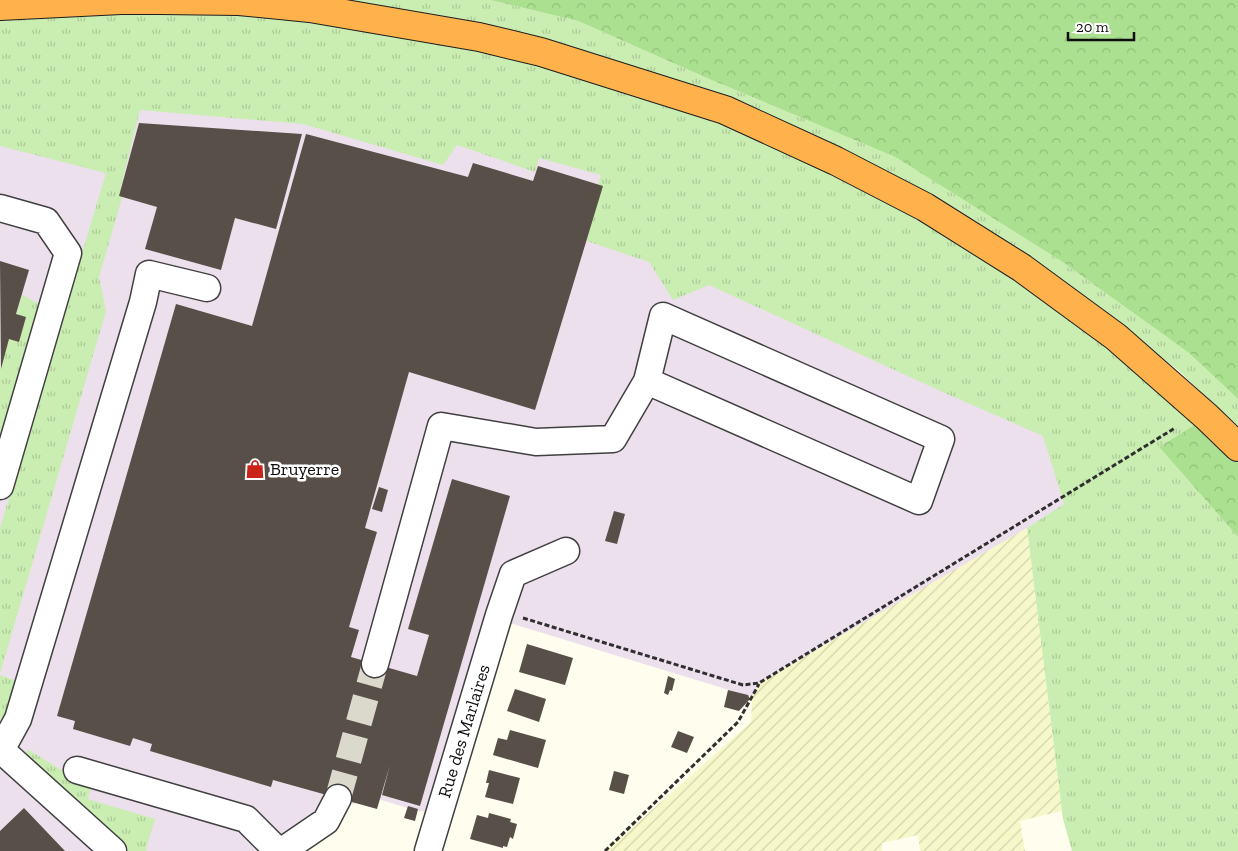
<svg xmlns="http://www.w3.org/2000/svg" width="1238" height="851" viewBox="0 0 1238 851" font-family="'Zilla Slab',serif">
	<style>
		.industrial { fill: #ede0ed }
		.farmland { fill: url(#farmland-furrows) }
		.grass { fill: url(#grass-tufts) }
		.forest { fill: url(#forest-crowns) }
		.building { fill: #574f48 }
		.lines { fill: none; stroke-linecap: round; stroke-linejoin: round }
		.minor-tunnel { stroke: #dbd9cb; stroke-width: 26; stroke-dasharray: 26 13; stroke-linecap: butt }
		.minor-casing { stroke: #404040; stroke-width: 29 }
		.highway-casing { stroke: #1e1e1e; stroke-width: 30 }
		.path { stroke: #2f2f2f; stroke-width: 3; stroke-dasharray: 5 2.5; stroke-linecap: butt }
		.minor { stroke: #fff; stroke-width: 26 }
		.highway { stroke: #ffb14b; stroke-width: 28 }
		.labels { text-anchor: middle; stroke-width: 5; stroke-linejoin: round; paint-order: stroke }
		.poi-label { font-size: 18px; fill: #0d0d0d; stroke: #fff; text-anchor: start }
		.street-label { font-size: 18px; fill: #0d0d0d; stroke: #fff }
	</style>
	<defs>
		<pattern id="farmland-furrows" width="10" height="10" patternUnits="userSpaceOnUse" patternTransform="scale(1.25)"><rect width="10" height="10" fill="#f7f8ca"/><path d="M-1 1l2-2M0 10L10 0M9 11l2-2" fill="none" stroke="#d3d3ac"/></pattern>
		<pattern id="grass-tufts" width="24" height="20" patternUnits="userSpaceOnUse" patternTransform="scale(1.25)"><rect width="24" height="20" fill="#caedb2"/><path d="M3 7l-1-3M5 7V3M7 7l1-3M15 17l-1-3M17 17v-4M19 17l1-3" fill="none" stroke="#acca98"/></pattern>
		<pattern id="forest-crowns" width="20" height="18" patternUnits="userSpaceOnUse" patternTransform="scale(1.25)"><rect width="20" height="18" fill="#abe090"/><path d="M2 6a3 3 0 1 1 6 0M12 15a3 3 0 1 1 6 0" fill="none" stroke="#92bf7b"/></pattern>
	</defs>
	<rect width="100%" height="100%" fill="#fffded"/>
	<path class="industrial" d="M160,0l862,268 43,237 -313,192 -246,-75 -67,191 -22,-2 -42,-13 -29,8 -40,45h-188l-118,-113v-288l22,-155 -22,74v-259z
		M0,749l113,102h-113z"/>
	<path class="farmland" d="M1027,528l35,283 -42,10 5,30h-105l-2,-16 -36,8v8h-276l145,-129 1,-25 7,-14z"/>
	<path class="grass" d="M327,0h163l88,21 131,58 186,78 166,104 128,92 49,46v28l-60,-57 -135,-100 -289,-161z
		M0,6l341,7 178,34 237,77 223,117 228,176 -48,30 79,90v314h-166l-9,-32 -36,-291 37,-24 -21,-68 -96,-42 -238,-109 -36,15 -24,-38 -68,-23 20,-64 -62,-17 -4,14 -78,-27 -14,20 -140,-41 -163,-14 -19,76 1,12 -23,79 7,34 -106,363v-146l106,-355 -106,-27z
		M22,295l21,11 -43,144v-81z
		M0,675l17,6 -14,37 -3,1z
		M27,749l41,25 24,9 -4,16 67,20 -9,30 1,2h-25l-96,-92z"/>
	<path class="forest" d="M490,0h748v399l-49,-46 -128,-92 -166,-104 -186,-78 -131,-58z
		M1207,417l31,30v90l-79,-90z"/>
	<path class="building" d="M139,123l163,11 -26,95 -41,-11 -14,52 -76,-21 12,-42 -38,-11z
		M306,134l162,43 5,-14 60,18 5,-15 65,20 -68,224 -126,-38 -44,156 12,4 -28,95 10,3 -8,27 66,19 12,-41 -21,-6 44,-150 58,17 -90,310 -38,-11 8,-30 -13,44 -104,-29 -2,7 -121,-36 2,-7 -19,-6 -3,8 -57,-17 2,-8 -18,-5 119,-412 76,22z
		M0,261l29,9 -13,44 10,3 -7,25 -10,-3 -8,30z
		M379,487l9,3 -6,22 -10,-3z
		M614,511l11,3 -8,30 -12,-3z
		M527,644l46,14 -8,27 -46,-13z
		M668,676l7,3 -3,12 -2,-1 -2,5 -4,-2z
		M515,689l31,10 -7,23 -32,-11z
		M728,690l20,5 2,4 -11,12 -15,-4z
		M510,730l36,10 -8,28 -45,-13 5,-17 9,2z
		M678,731l16,6 -7,16 -16,-6z
		M489,770l31,8 -7,26 -28,-7 4,-14h-3z
		M614,771l15,4 -5,19 -15,-4z
		M408,806l10,3 -3,12 -11,-3z
		M24,808l41,43h-65v-20z
		M489,813l22,6 -1,3 7,2 -4,15 -3,-2 -3,10 -4,-1v2l-33,-9 7,-24 11,3z"/>
	<g class="lines">
		<path class="minor-tunnel" d="M338,798l37,-134"/>
		<g class="minor-casing">
			<path id="minor" d="M0,208l46,13 22,32 -68,233
				M375,664l66,-238 95,16 77,-3 34,-58 272,120 22,-62 -278,-123 -16,65
				M0,749l113,102
				M1,750l17,-31 125,-417 6,-28 58,14
				M77,770l169,49 32,32
				M282,851l44,-30 12,-23
				M428,851l71,-236 14,-41 53,-23"/>
		</g>
		<g class="highway-casing">
			<path id="highway" d="M0,6l121,-6h39l79,1 71,7 169,29 62,15 184,58 111,51 89,46 97,61 94,69 91,80 31,30"/>
		</g>
		<path class="path" d="M523,618l220,67 16,-2 416,-255
			M605,851l133,-129 21,-38"/>
		<use href="#minor" class="minor"/>
		<use href="#highway" class="highway"/>
	</g>
	<defs>
		<g id="shop-bare" transform="scale(1.5)"><path d="M-5-2.5h2.3a2.7 3.5 0 0 1 5.4 0H5L5.5 6h-11ZM-1.5-2.5h3a1.5 2.3 0 0 0-3 0Z" fill="#ca2317" stroke="#fff" stroke-width="2.5" paint-order="stroke"/></g>
	</defs>
	<g fill-rule="evenodd">
		<use href="#shop-bare" x="255" y="469"/>
	</g>
	<g class="labels">
		<g class="poi-label">
			<text x="270" y="475">Bruyerre</text>
		</g>
		<g class="street-label">
			<text transform="translate(464 731) rotate(-73)" y="6">Rue des Marlaires</text>
		</g>
	</g>
	<path d="M1068 32v8h66v-8" fill="none" stroke="#0d0d0d" stroke-width="2.5"/>
	<text x="1076" y="32" font-size="15" fill="#0d0d0d" stroke="#ffffff" stroke-width="4" paint-order="stroke">20 m</text>
</svg>
